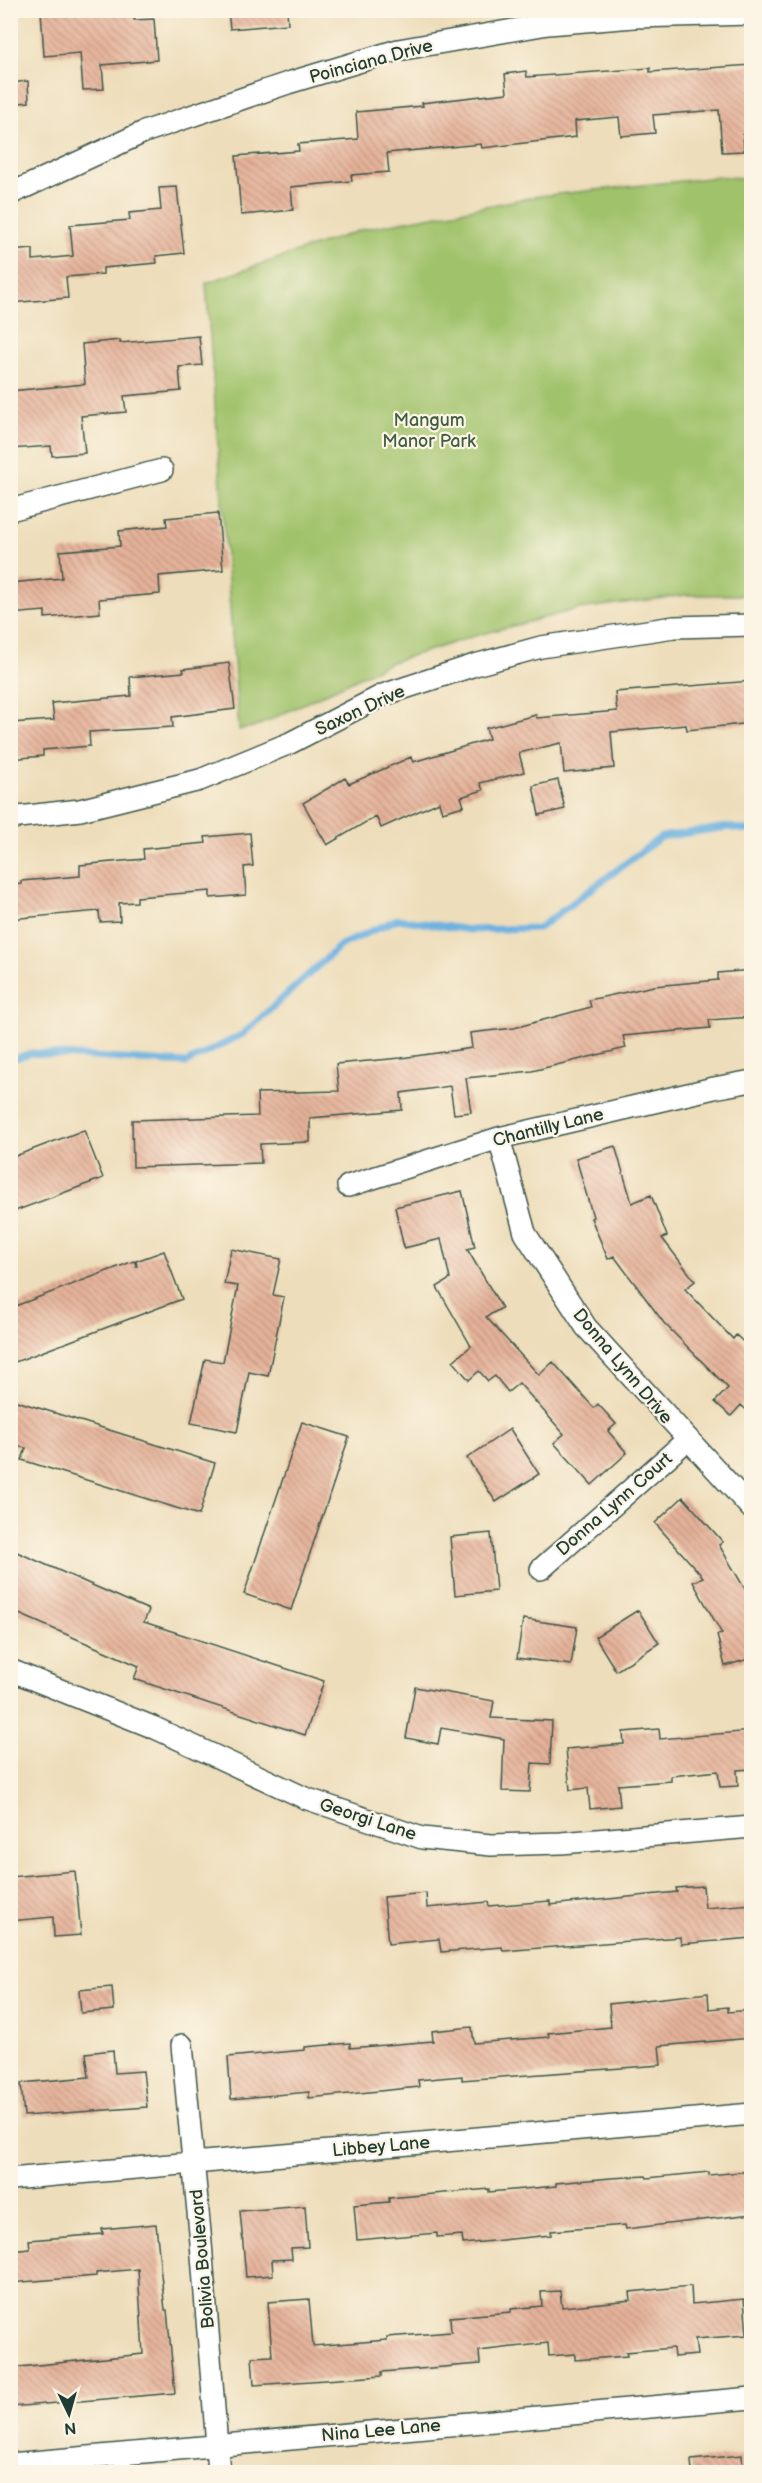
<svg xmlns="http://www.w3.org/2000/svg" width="762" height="2483" viewBox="0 0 762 2483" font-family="'Balsamiq Sans',sans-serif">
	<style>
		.green { fill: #a0c26b; stroke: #608050; stroke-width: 1.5 }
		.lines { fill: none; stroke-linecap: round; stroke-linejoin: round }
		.stream { stroke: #6ab0e0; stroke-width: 7 }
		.building { fill: url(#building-back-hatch) }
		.minor-casing { stroke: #3e5548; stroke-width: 24 }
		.minor { stroke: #fff; stroke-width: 21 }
		.labels { text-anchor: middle; stroke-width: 4.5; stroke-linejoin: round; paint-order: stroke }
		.street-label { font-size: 18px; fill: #1f3d34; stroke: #fcf5e5 }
		.park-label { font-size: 18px; fill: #3f5e42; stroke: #fcf5e5 }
	</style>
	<defs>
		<pattern id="building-back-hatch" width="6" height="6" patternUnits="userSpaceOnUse" patternTransform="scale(1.5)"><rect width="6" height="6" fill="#e6b29a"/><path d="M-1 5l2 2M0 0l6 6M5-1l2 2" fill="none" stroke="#ba927e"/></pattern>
	</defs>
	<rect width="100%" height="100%" fill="#fcf5e5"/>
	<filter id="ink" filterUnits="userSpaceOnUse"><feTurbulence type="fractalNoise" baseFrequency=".0167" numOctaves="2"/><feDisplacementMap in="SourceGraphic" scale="12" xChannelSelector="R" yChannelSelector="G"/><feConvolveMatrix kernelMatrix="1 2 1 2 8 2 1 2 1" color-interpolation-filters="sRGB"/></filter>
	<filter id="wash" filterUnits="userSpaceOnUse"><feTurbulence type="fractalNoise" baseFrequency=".008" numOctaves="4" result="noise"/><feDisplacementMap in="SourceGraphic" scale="24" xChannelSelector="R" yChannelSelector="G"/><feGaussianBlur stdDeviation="1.35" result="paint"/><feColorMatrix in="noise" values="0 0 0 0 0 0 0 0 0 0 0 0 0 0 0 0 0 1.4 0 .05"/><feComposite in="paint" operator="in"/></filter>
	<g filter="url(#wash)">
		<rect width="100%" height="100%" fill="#edddba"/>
		<path class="green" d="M719,177l32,1v417h-64l-109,14 -100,26 -89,28 -132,63 -18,4 -33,-447 158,-54 175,-33z"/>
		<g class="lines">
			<path class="stream" d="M10,1060l21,-7 155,10 57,-29 98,-89 57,-26 71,11 70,-2 122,-91 66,-10 25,4"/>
		</g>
		<g id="blocks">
			<path class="building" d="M41,10h93v10l20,-1 3,41 -55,5 2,24 -21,1 -3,-37 -36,3z
				M228,10h59l1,14 -58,5z
				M752,65v69h-9l1,17 -22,1 -3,-42 -66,5 2,18 -34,3 -2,-19 -44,4 1,16 -94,11 -1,-4 -94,9 2,19 -38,3 1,6 -61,6 2,23 -52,5 -5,-59 63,-5 -1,-7 60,-5 -2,-27 67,-6 -1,-3 85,-10 -2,-19 21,-3 1,6 123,-9v4z
				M28,81l1,21 -19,2v-21z
				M177,187l7,66 -28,3 1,7 -54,5v6l-37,3 2,21 -58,5v-52l23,-2v11l40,-4 -3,-31 60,-5 -1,-7 32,-3 -2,-22z
				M199,336l3,29 -23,2 2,24 -57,5 2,16 -45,4 4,37 -33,3 -1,-10 -41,3v-58l75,-7 -3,-40 38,-4v3z
				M218,513l5,57 -64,6 1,18 -61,5 1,14 -55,5v-7l-35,3v-31l52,-5 -2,-27 60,-5 -1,-15 48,-5 -1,-8z
				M229,663l6,46 -63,8 1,10 -84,5 1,14 -47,4v6l-33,3v-36l44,-3 -2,-17 79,-7 -1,-19 54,-5 -1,-3z
				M752,681v42l-65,7 -1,-5 -75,7 3,36 -50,5 -3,-30 -42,10 5,19 -44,11 3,7 -22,7 3,9 -22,6 -3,-10 -58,26 -5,-12 -49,29 -24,-42 42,-25 4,6 62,-27 2,5 76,-23 -3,-11 50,-13 1,3 80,-7 -2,-19z
				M558,780l7,29 -26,6 -6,-29z
				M250,833l3,33 -9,1 2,28 -36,3v-7l-73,6v5l-18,1 1,18 -20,1 -1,-11 -89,8v-34l11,-1v-3l59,-5v-11l64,-6 -1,-10 63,-6 -1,-6z
				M752,970v47l-43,3 1,8 -87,8 3,12 -94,23 -66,7 5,34 -17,2 -4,-28 -49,7 1,17 -92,8v24l-50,2 1,19 -128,4 -1,-47 126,-4 -1,-23 82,-2 -3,-27 65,-6 71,-10 -2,-15 44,-5 77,-21 -2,-7 65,-14 64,-6v-7z
				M84,1130l19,48 -93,35v-55z
				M615,1146l17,57 19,-8 16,41 -5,2 33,43 -10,8 48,50 3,-4 16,15v65l-11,-10 -10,11 -16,-14 13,-14 -64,-65 -50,-67 -6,3 -17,-41 2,-1 -17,-59z
				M462,1191l13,56 -8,2 35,59 -16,9 53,58 14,-13 41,46 4,-4 18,20 -8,7 19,22 -35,32 -38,-42 10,-9 -45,-51 -11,9 -13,-16 -7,5 -9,-10 -10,9 -16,-19 18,-15 -34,-59 13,-8 -9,-40 -37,9 -9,-41z
				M231,1249l50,10 -8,36 11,2 -16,79 -19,-4 -12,60 -46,-9 14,-64 18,3 15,-76 -14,-2z
				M164,1251l18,48 -167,63 -5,-12v-42l124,-47 3,6 -1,-6z
				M10,1399l205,64 -16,52 -177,-55 4,-12 -16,-3z
				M302,1422l47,15 -58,173 -47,-16z
				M510,1429l29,45 -43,28 -29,-44z
				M683,1497l40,45 -4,3 33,56v57l-27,8 -8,-31 5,-1 -29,-52 10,-5 -48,-54z
				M491,1533l5,58 -41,4 -5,-58z
				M10,1549l139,61 -5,12 180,59 -19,54 -171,-56 5,-13 -129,-56z
				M638,1610l21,33 -43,28 -21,-34z
				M523,1619l54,8 -6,38 -54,-7z
				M415,1687l79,14 -3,17 61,3 -2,43 -18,-1 -2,29 -28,-1 2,-52 -63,-11 -3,16 -32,-6z
				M659,1729l1,10 92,-8v38l-15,1 1,16 -18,1 -2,-16 -47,5v5l-53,4 2,21 -30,3 -2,-21 -18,2 -4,-41 58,-5 -1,-12z
				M75,1871l6,64 -27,2 -1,-20 -43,4v-44z
				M703,1886l2,22 47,-4v34l-71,6 -1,-7 -177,14 -1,-4 -61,5 -2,-13 -51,5 -4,-47 42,-4 1,15 61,-6 1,4 61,-5v4l127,-13 -1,-4z
				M112,1987l2,23 -33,3 -2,-23z
				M708,1993l1,16 19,-2v5l24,-2v28l-93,8 2,19 -199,15v-4l-44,4 1,7 -110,11v-6l-78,7 -3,-42 77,-7v-3l45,-4v5l83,-7 -1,-10 40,-4 2,16 75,-6 -1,-4 63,-6 -2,-23z
				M113,2050l2,23 28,-2 4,36 -123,9 -3,-33 68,-6 -3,-24z
				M752,2171v43l-126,15 -1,-4 -74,6v4l-88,9 -1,-9 -25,2v-4l-80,7 -3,-35 35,-3v-4l100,-9v3l67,-6v-3l55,-5 35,-2 1,2 62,-6v3z
				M305,2206l3,41 -17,1 1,11 -20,1 1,15 -27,2 -6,-66z
				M156,2224l5,50 4,36h2l8,83 -165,14v-39l133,-14 -5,-85 -42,4v3l-86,7v-32l20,-2 -1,-9 74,-6 -1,-5z
				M691,2286l1,18 52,-5 3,36 -52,4 2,16 -23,2 -1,-9 -47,4 1,4 -52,4v-6l-26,2 -1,-13 -69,8 1,13 -98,8v4l-128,9 -2,-28 20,-1 -4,-54 41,-3 4,47 74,-6v-3l64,-5 -1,-15 61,-5v-3l31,-3 -1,-14 19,-1 2,16 69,-7 -1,-8z
				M742,2455l1,17h-51l-1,-12z"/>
		</g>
	</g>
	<g filter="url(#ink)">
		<use href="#blocks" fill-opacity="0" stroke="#3e5548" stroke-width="1.5"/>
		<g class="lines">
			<g class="minor-casing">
				<path id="minor" d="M10,194l134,-62 144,-49 110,-33 150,-26 86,-7 118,-3
					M10,510l152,-40
					M10,818l70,-8 120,-30 90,-37 93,-48 92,-30 66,-18 133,-20 78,-2
					M499,1138l26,95 61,94 166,182
					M348,1186l151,-48 215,-50 38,-7
					M541,1569l146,-129
					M10,1670l145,58 150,70 117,40 69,7 70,-2 191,-16
					M182,2045l19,198 18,229
					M10,2179l742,-65
					M10,2464l742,-66"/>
			</g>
			<use href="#minor" class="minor"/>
		</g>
	</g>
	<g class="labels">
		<g class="street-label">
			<text transform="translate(371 61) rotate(-15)" y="6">Poinciana Drive</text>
			<text transform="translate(360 710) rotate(-25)" y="6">Saxon Drive</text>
			<text transform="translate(548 1127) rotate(-14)" y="6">Chantilly Lane</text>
			<text transform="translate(623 1366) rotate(50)" y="6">Donna Lynn Drive</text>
			<text transform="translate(614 1504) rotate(-41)" y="6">Donna Lynn Court</text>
			<text transform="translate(368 1819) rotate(18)" y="6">Georgi Lane</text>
			<text transform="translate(381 2146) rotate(-5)" y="6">Libbey Lane</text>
			<text transform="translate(202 2259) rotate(-95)" y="6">Bolivia Boulevard</text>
			<text transform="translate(381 2430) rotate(-5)" y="6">Nina Lee Lane</text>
		</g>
		<g class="park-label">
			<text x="429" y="426">Mangum<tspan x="429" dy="21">Manor Park</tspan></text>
		</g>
	</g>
	<rect width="762" height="2483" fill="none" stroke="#fcf5e5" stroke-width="36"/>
	<g transform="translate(69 2414) rotate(175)" stroke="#fcf5e5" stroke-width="4.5" paint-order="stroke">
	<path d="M0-4.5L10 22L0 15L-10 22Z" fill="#1f3d34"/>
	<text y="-9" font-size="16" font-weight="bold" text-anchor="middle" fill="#1f3d34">N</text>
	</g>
</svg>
